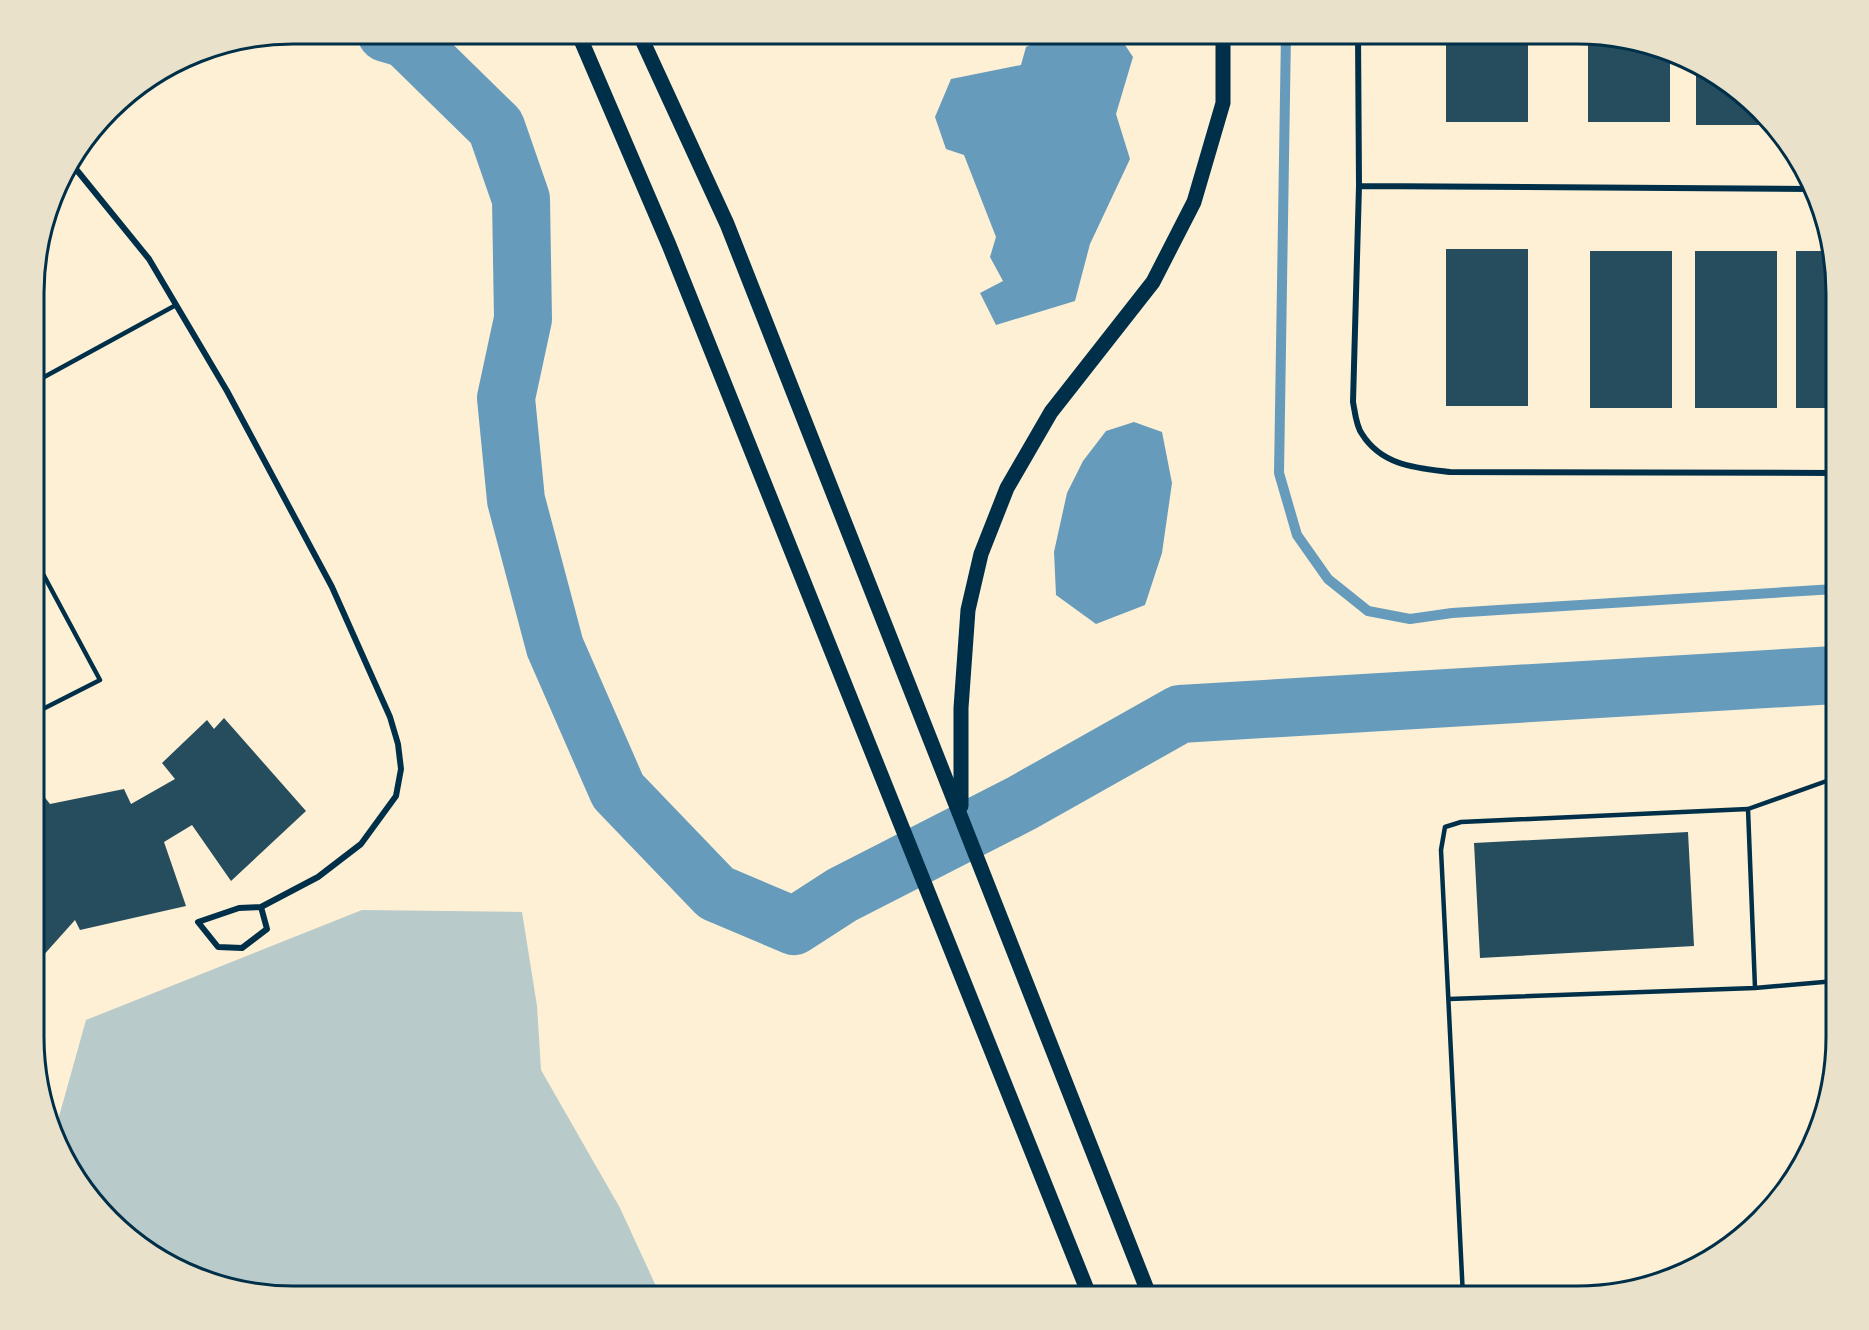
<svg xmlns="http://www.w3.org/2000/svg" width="1869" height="1330" viewBox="0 0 1869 1330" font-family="Barlow,sans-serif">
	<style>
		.green { fill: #b9caca }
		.water { fill: #669bbc }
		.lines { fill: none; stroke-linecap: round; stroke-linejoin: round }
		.stream { stroke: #669bbc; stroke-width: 10 }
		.river { stroke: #669bbc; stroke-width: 58 }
		.building { fill: #264d5e }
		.service { stroke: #003049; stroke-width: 4.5 }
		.minor { stroke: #003049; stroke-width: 6 }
		.primary { stroke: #003049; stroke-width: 15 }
		.rim { fill: none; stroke: #003049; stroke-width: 3 }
	</style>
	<rect width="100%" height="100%" fill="#fdf0d5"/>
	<path class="green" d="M362,910l160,2 15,94 4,64 79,138 41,89 -385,-1 -68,-13 -74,-40 -66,-76 -13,-36 31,-111z"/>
	<path class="water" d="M1053,33h64l16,24 -17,57 14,45 -40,85 -15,57 -79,24 -16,-32 23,-12 -13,-24 6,-20 -32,-82 -18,-6 -11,-32 16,-38 70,-14 5,-18z
		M1134,422l28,10 10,51 -10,70 -17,52 -49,19 -40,-29 -2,-43 13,-59 16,-32 23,-30z"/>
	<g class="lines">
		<path class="stream" d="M1286,33l-7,440 18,62 31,44 40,32 42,8 42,-6 383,-24"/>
		<path class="river" d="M386,33l20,6 90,88 25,72 2,120 -17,79 10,102 39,147 63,144 98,102 78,33 48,-31 180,-92 158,-89 655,-39"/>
	</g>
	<path class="building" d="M1446,33l82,1v88h-82z
		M1588,34l82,17v71h-82z
		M1696,64l39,23 31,38h-70z
		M1446,249h82v157h-82z
		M1590,251h82v157h-82z
		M1695,251h82v157h-82z
		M1796,251h33l6,24v133h-39z
		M224,718l82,93 -75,70 -39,-56 -28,17 22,64 -106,24 -5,-10 -34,38 -6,-7v-166l15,19 74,-15 7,15 44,-25 -13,-16 45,-43 7,9z
		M1688,832l6,114 -214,12 -6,-115z"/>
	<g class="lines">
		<path class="service" d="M35,382l141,-77
			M35,559l65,121 -65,33
			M1748,809l7,179
			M1449,999l306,-11 80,-7
			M1463,1297l-22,-447 4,-23 16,-5 287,-13 87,-31"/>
		<path class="minor" d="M1358,33l1,153 -6,216c2,10 3,24 9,32 20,32 55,34 88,38l385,1
			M71,163l78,96 78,132 105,196 58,130 8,27 3,25 -5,27 -35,48 -43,33 -57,30 -22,1 -41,14 20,25 24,1 25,-19 -6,-22
			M1359,186l453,3"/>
		<path class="primary" d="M578,33l91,212 421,1052
			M639,33l88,191 423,1073
			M961,806v-98l7,-98 13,-56 26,-66 44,-76 102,-130 41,-80 29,-99v-70"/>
	</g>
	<path d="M0 0H1869V1330H0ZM293 44H1577A249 249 0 0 1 1826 293V1037A249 249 0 0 1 1577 1286H293A249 249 0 0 1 44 1037V293A249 249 0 0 1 293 44Z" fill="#e9e1ca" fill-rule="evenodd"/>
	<path class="rim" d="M293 44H1577A249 249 0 0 1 1826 293V1037A249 249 0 0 1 1577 1286H293A249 249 0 0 1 44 1037V293A249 249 0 0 1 293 44Z"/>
</svg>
